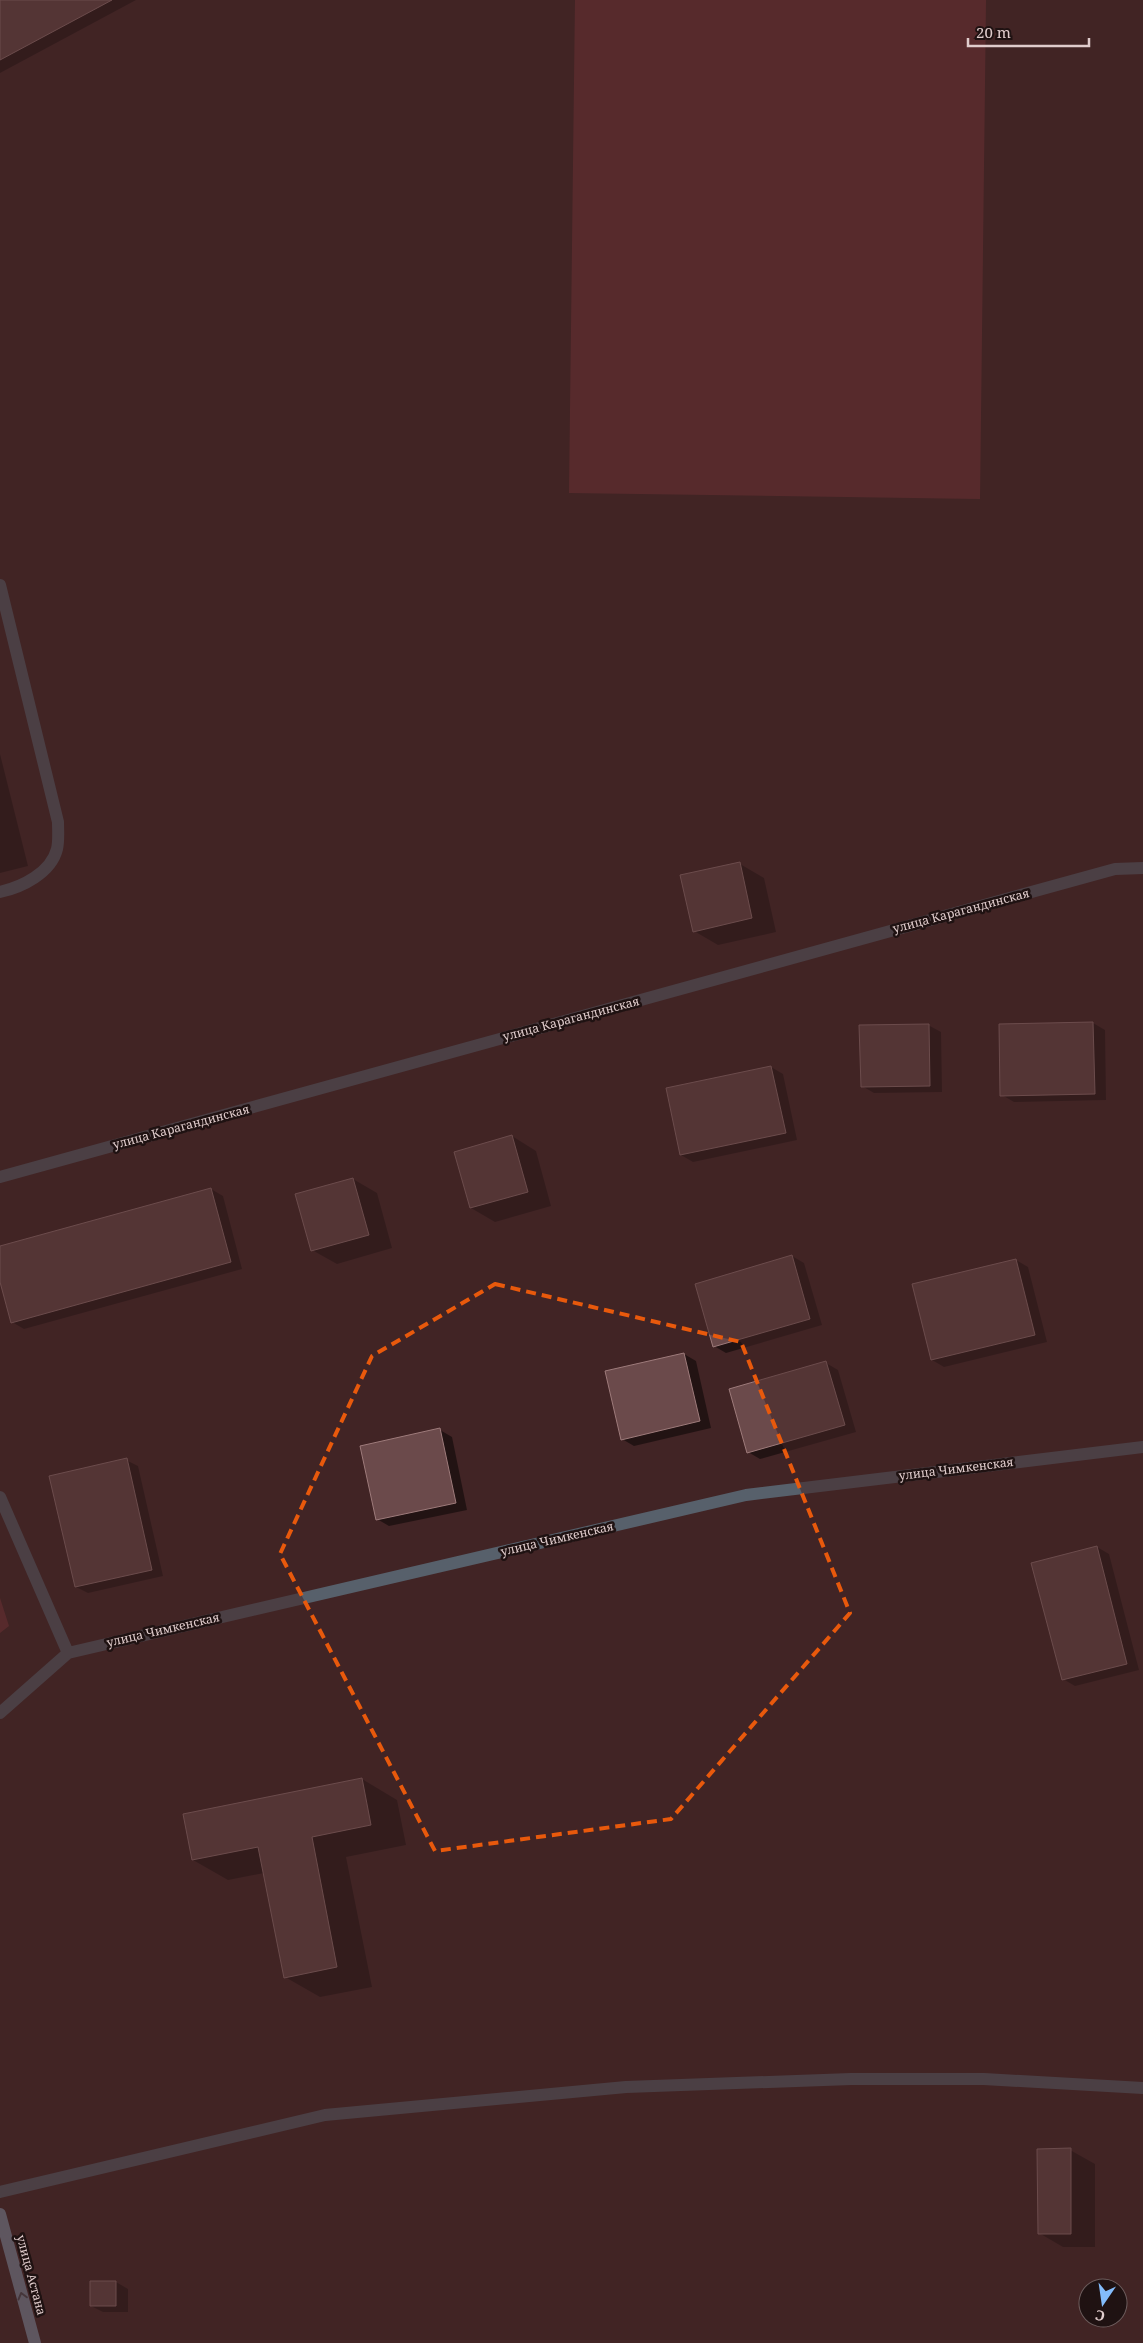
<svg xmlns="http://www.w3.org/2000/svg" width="1143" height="2343" viewBox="0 0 1143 2343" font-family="'Noto Serif',serif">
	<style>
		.green { fill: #723236 }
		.shadow { fill: #0007 }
		.building { fill: #6b4a4b; stroke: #9e7b7b }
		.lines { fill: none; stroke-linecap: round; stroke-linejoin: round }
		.minor { stroke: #57606b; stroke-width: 12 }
		.major { stroke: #8092a7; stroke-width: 12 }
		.oneway { stroke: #4b4c55 }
		.marked { fill: none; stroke: #e8590c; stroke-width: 4; stroke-dasharray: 10 6; stroke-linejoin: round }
		.labels { text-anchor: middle; stroke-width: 5; stroke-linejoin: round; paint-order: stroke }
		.street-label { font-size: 12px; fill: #e0cccc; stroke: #1f1212 }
	</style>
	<rect width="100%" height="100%" fill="#412425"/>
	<path class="green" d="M575,0h411l-6,499 -411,-6z
		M0,1598l9,28 -9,7z"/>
	<path class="shadow" d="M0,0h136l-136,73z
		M0,754l28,112 -28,7z
		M740,864l24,14 12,54 -58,13 -24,-14z
		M1093,1023l12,7 1,70 -92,2 -12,-7z
		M928,1025l13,7 1,60 -68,1 -12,-7z
		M771,1067l12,7 14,66 -104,22 -12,-7z
		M512,1136l24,15 15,55 -56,16 -24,-14z
		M353,1179l24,14 15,55 -55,16 -25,-14z
		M211,1189l12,7 19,73 -218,60 -12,-7 -12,-45v-30z
		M792,1256l12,7 18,62 -96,28 -12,-7z
		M1016,1260l12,7 19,75 -103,25 -12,-7z
		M684,1354l12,7 15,67 -77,18 -12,-7z
		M826,1363l12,7 18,62 -96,27 -12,-7z
		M440,1430l12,7 15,73 -78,16 -12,-7z
		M126,1460l12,6 25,110 -75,17 -12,-6z
		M1097,1547l12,7 30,116 -64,16 -12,-7z
		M362,1779l35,21 9,45 -60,12 26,130 -52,10 -35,-20 -21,-104 -36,7 -35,-20z
		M1070,2150l25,14v83h-32l-24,-14z
		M116,2282l12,7v23h-25l-12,-6z"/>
	<path class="building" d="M0,0h112l-112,60z
		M740,862l12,56 -59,14 -13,-57z
		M1093,1022l2,72 -95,2 -1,-72z
		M929,1024l1,62 -69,1 -2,-62z
		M771,1066l15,67 -106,22 -14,-67z
		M512,1135l16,57 -58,16 -16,-56z
		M353,1178l16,57 -58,16 -16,-57z
		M211,1188l20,74 -220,61 -11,-41v-36z
		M792,1255l18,64 -97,28 -18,-63z
		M1016,1259l19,76 -104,25 -19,-76z
		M684,1353l16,68 -79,19 -16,-69z
		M826,1361l19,64 -98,28 -18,-64z
		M440,1428l16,75 -80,17 -16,-74z
		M127,1458l25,112 -77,17 -26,-111z
		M1097,1546l30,118 -65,16 -31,-117z
		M362,1778l9,47 -59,12 25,130 -53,11 -26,-131 -66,13 -9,-46z
		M1071,2148v86h-33l-1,-85z
		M90,2281h26v25h-26z"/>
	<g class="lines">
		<path class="minor" d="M0,585l58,237c0,8 1,19 -1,27 -6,24 -35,38 -57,43
			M0,1177l1115,-308 28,-1
			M0,1497l68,156
			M0,1713l68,-60 678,-158 397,-48
			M0,2192l325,-77 301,-28 225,-8h133l159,9"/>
		<path class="major" d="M0,2214l35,129"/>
	</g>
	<defs><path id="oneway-chevron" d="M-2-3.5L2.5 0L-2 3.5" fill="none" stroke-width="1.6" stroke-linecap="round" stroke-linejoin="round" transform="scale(1.25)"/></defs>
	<use class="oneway" href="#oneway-chevron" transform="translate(22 2296) rotate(-105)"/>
	<path d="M0 0H1143V2343H0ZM495,1284l246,58 109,271 -179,206 -236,32 -155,-297 92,-198z" fill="#412425" fill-opacity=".55" fill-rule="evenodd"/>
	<path class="marked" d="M495,1284l246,58 109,271 -179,206 -236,32 -155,-297 92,-198z"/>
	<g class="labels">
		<g class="street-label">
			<text transform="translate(961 911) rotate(-15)" y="4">улица Карагандинская</text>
			<text transform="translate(571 1019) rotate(-15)" y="4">улица Карагандинская</text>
			<text transform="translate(181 1127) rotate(-15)" y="4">улица Карагандинская</text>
			<text transform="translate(956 1469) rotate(-7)" y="4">улица Чимкенская</text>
			<text transform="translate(557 1539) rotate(-13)" y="4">улица Чимкенская</text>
			<text transform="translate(163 1630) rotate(-13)" y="4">улица Чимкенская</text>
			<text transform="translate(31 2275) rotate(75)" y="4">улица Астана</text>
		</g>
	</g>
	<g transform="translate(1103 2303) rotate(193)"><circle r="24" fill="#1f1212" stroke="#6c5c5c"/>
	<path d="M0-4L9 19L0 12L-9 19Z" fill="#83bcfb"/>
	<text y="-8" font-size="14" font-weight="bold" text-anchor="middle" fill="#e0cccc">С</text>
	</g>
	<path d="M968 38v8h121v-8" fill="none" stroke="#e0cccc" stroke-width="2.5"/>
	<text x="976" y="38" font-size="15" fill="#e0cccc" stroke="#1f1212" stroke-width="4" paint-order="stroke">20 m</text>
</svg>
